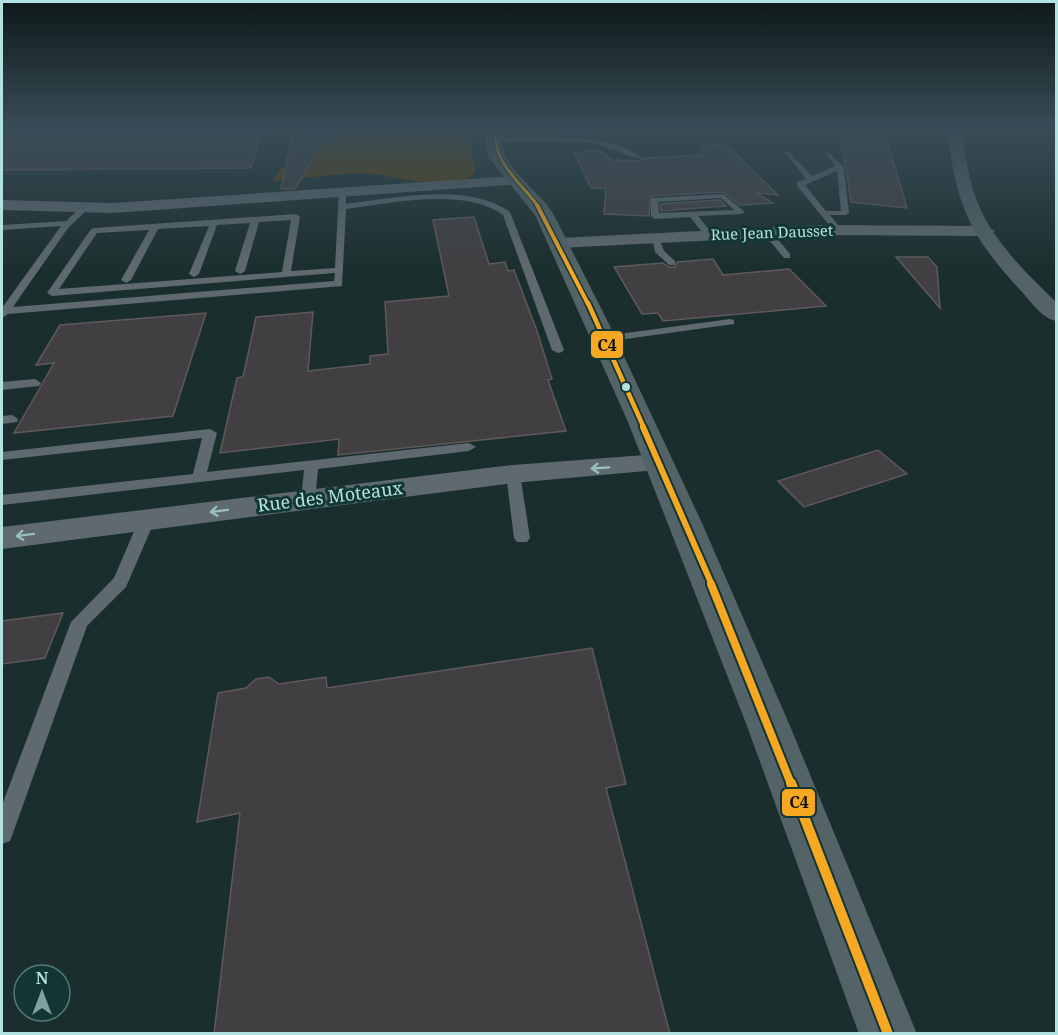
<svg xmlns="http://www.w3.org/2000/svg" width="1058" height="1035" viewBox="0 0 1058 1035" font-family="'Noto Serif',serif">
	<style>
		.green { fill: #5f3f06 }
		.building { fill: #413f41; stroke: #5f595b; stroke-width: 1.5 }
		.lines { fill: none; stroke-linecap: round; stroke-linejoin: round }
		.lane { fill: #5f6a70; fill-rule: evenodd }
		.street { fill: #5f6a70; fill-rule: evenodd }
		.secondary { fill: #546368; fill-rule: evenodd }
		.bus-1-far5-casing { stroke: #123634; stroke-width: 5 }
		.bus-1-far4-casing { stroke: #123634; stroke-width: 7 }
		.bus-1-far3-casing { stroke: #123634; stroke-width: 8 }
		.bus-1-far2-casing { stroke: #123634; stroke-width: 10 }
		.bus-1-far1-casing { stroke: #123634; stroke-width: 12 }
		.bus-1-casing { stroke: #123634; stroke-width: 14 }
		.bus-1-far5 { stroke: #f7a823; stroke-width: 3 }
		.bus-1-far4 { stroke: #f7a823; stroke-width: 4 }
		.bus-1-far3 { stroke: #f7a823; stroke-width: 4.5 }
		.bus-1-far2 { stroke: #f7a823; stroke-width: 6 }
		.bus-1-far1 { stroke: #f7a823; stroke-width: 8 }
		.bus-1 { stroke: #f7a823; stroke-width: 10 }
		.oneway { stroke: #98bebe }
		.bus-dot { fill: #b1e2df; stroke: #123634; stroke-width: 2 }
		.labels { text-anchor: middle; stroke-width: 6; stroke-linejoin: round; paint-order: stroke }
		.far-street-label { font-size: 15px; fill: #b1e2df; stroke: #123634 }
		.street-label { font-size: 18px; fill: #b1e2df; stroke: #123634 }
		.line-badge { stroke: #123634; stroke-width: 2 }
		.pale-badge-label { font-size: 16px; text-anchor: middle; font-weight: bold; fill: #111 }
	</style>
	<rect width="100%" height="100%" fill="#1a2e2d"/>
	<path class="green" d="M341,128h132l-2,21 5,22c-17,26 -90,2 -116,2 -29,1 -58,6 -88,8l10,-14h25l17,-28 11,-1z"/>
	<path class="building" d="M2,128h261l-12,40 -249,2z
		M294,128h36l-35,61h-14z
		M839,140h48l20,68 -56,-6 -5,-35z
		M700,144l26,1 52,50 -22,-2 17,10 -33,2 -17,-13 -72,4 -2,20 -45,-2 2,-26h-15l-17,-35 25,-3 13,10 28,1 5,-3 57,-3z
		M720,200l6,6 -65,5 -1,-7z
		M474,217l15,47 16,-2 3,9 6,-1 23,61 15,48 -4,1 18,51 -228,24 1,-16 -119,14 17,-75 6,-1 13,-60 57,-5 -5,59 62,-7v-8l18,-2 -3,-52 64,-6 -16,-76z
		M896,257h32l9,10 3,41z
		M713,259l10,16 66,-6 37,37 -163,15 -5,-8 -16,1 -28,-47 49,-4 6,4h6l2,-5z
		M206,313l-33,103 -159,17 40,-70 -18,2 24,-40z
		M878,450l29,24 -103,33 -26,-26z
		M63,613l-18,45 -43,6v-43z
		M592,648l34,136 -20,4 64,246h-456l26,-221 -43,9 21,-129 28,-5 10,-9 13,-2 10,7 47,-7 1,11z"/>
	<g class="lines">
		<path class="lane" d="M573,128h36l-47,5 -3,-2z
			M493,138c46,0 111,-9 150,20 -6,3 -39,-13 -51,-15l-101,-2z
			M785,152h4l23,24 23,-10 -10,-13h4l15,14 5,46 -4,2h-15l12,15 -1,2h-6l-38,-46v-4l9,-3zM837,171l4,40h-15l-21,-26z
			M339,191l7,2v11c48,-6 122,-22 164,8l54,138 -2,2 -4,1 -6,-3 -49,-135c-38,-28 -112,-12 -157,-6l-4,77 -334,28 -6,4v-10l59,-82 -59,4v-5l64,-4 16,-15 7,2 -21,20 -55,79 321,-26 1,-8 -283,23 -5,-3 44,-64 3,-1 202,-14 4,3 -9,54 44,-3zM291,220l-9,52 -223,17 38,-56 52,-3 -28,50 5,3 5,-3 27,-51 51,-3 -20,48 5,3 5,-3 18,-49 33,-2 -15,48 5,3 5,-3 14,-49z
			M723,194l22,18 -4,2 -43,2 16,20 -1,2h-6l-17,-21 -35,2 -4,-3v-18zM721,198l13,12 -75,3 -1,-11z
			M765,231h6l19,23v4h-6l-19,-23z
			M652,236h6l6,15 11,10v4h-6l-14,-13z
			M730,319l4,1v4l-130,18 -6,-3 6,-3z
			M35,379l6,4 -2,3 -37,4v-8z
			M12,415l6,4 -1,3 -15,2v-8z
			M210,429l7,4 -10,39 262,-29 7,4 -7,4 -151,18 -3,31 -7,5 -7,-5 3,-30 -302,35v-10l191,-21 9,-36 -200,22v-8z
			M513,469l7,5 10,64 -3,4h-10l-3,-4 -8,-64z
			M147,515l8,5 -29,67 -39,39 -74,207 -3,8 -8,3v-39l69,-183 43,-44 25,-58z"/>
		<path class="street" d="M515,176l8,5 -3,3 -407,29 -111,-3v-10l111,3z
			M821,225l165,1 9,5 -9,5 -165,-1 -262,13 -9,-5 9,-5z
			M658,454l10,3 4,6 -4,6 -155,14 -511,66v-22l511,-62z"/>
		<path class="secondary" d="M488,128h14c-7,39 34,57 52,87l54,107 94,201 88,203 127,308h-58l-112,-308 -119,-304 -93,-207 -47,-58 -3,-18z
			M947,128h14c4,25 7,49 16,73 15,39 49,72 79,101v19c-14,-3 -24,-18 -34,-29 -53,-57 -66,-87 -75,-164z"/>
		<g class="bus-1-far5-casing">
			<path id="bus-1-far5" d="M495,128c-2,36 24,52 43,78"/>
		</g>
		<g class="bus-1-far4-casing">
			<path id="bus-1-far4" d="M537,205l51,99"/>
		</g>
		<g class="bus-1-far3-casing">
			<path id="bus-1-far3" d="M588,303l56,125"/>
		</g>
		<g class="bus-1-far2-casing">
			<path id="bus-1-far2" d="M643,427l69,158"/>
		</g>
		<g class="bus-1-far1-casing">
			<path id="bus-1-far1" d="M711,584l80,200"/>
		</g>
		<g class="bus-1-casing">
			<path id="bus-1" d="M791,783l97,251"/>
		</g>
		<use href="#bus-1-far5" class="bus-1-far5"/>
		<use href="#bus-1-far4" class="bus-1-far4"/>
		<use href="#bus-1-far3" class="bus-1-far3"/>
		<use href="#bus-1-far2" class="bus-1-far2"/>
		<use href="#bus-1-far1" class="bus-1-far1"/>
		<use href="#bus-1" class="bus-1"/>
	</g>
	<defs><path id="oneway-shaft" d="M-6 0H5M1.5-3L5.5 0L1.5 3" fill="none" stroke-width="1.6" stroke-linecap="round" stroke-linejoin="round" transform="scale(1.5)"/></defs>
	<g class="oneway">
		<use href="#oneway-shaft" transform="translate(600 468) rotate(176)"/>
		<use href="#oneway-shaft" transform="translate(219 511) rotate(173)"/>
		<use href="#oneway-shaft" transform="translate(25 535) rotate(173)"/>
	</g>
	<linearGradient id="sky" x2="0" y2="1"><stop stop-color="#0e1919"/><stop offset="0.47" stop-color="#384c57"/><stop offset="1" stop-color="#384c57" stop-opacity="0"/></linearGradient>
	<rect width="1058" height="273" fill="url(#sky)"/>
	<circle class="bus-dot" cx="626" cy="387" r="5"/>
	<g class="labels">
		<g class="far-street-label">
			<text transform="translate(772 233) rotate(-2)" y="5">Rue Jean Dausset</text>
		</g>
		<g class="street-label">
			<text transform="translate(330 497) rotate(-7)" y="6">Rue des Moteaux</text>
		</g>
	</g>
	<g class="line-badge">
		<rect x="590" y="330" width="34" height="29" rx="6" fill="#f7a823"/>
		<rect x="781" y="788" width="35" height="29" rx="6" fill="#f7a823"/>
	</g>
	<g class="pale-badge-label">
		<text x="607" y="351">C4</text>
		<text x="799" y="808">C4</text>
	</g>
	<rect width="1058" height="1035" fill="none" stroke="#b1e2df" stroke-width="6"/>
	<g transform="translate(42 993)"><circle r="28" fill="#123634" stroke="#527b78" stroke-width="1.5"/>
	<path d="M0-4.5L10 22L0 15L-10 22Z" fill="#7ca3a1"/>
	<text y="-9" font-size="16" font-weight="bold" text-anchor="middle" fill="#b1e2df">N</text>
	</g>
</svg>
